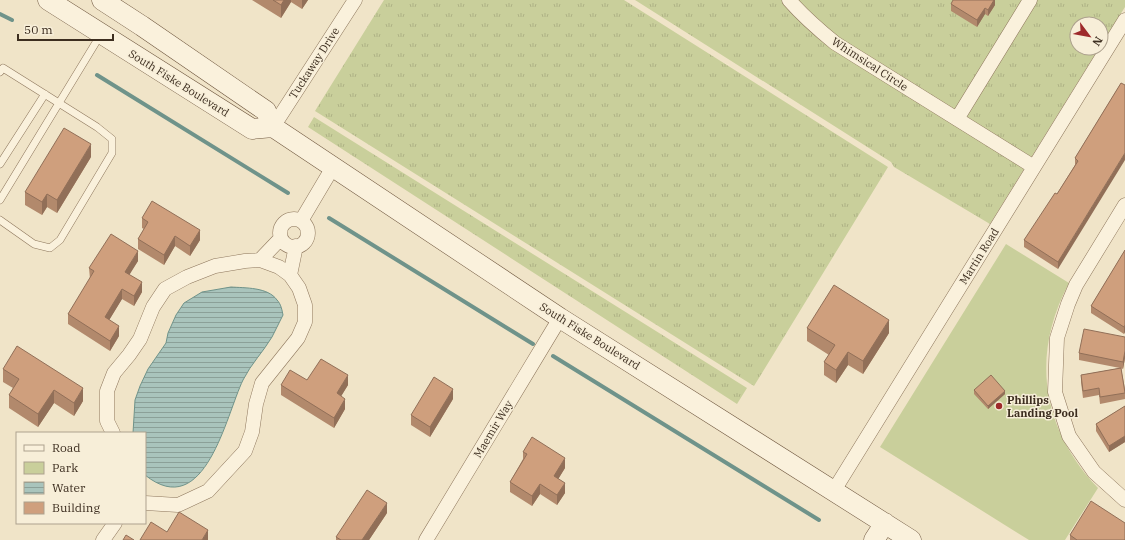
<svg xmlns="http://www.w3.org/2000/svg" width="1125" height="540" viewBox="0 0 1125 540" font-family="'IBM Plex Serif',serif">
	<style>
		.grass { fill: url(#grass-tufts) }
		.park { fill: #c9cf9b }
		.water { fill: url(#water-rules); stroke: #6f938a }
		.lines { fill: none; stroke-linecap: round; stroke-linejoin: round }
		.stream { stroke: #6f938a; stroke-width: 4 }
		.lane-casing { stroke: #8d765c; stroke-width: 8 }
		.street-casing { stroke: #8d765c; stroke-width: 15 }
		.secondary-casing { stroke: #6f573f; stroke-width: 21 }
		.lane { stroke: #faf1dc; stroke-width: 7 }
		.street { stroke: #faf1dc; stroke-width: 14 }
		.secondary { stroke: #faf1dc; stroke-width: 20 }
		.wall { fill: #b2896c }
		.shaded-wall { fill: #916f58 }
		.building { fill: #cf9f7d; stroke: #916f58 }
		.poi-dot { fill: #9e2a2b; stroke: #f7eed8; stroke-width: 1.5 }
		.labels { text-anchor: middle; stroke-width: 3; stroke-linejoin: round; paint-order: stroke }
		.street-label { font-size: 11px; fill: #3d2e20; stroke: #f7eed8 }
		.poi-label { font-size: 11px; font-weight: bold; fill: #3d2e20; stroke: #f7eed8; text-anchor: start }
	</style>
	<defs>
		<pattern id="grass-tufts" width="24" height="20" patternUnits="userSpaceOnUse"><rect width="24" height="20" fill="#c9cf9b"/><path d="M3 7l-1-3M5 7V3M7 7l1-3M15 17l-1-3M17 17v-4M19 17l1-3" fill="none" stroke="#aeb285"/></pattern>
		<pattern id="water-rules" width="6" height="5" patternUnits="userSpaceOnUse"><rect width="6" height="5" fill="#a9c4bc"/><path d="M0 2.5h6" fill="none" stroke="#8ba098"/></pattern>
	</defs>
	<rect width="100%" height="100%" fill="#f0e4c8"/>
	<path class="grass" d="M384,0h240l264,167 -134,219 -439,-275z
		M635,0h490v7l-24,38v-21h-24v24h22l-109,176 -96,-57 -3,-5z
		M314,117l433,271 -10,16 -429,-277z"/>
	<path class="park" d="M1006,244l63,39c-39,73 -27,146 29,205l-33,52h-36l-149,-93z"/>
	<path class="water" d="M231,287c14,1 37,0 46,13 4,4 5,10 6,15 -4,7 -7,15 -11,22 -9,15 -21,27 -29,43 -17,35 -38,143 -98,95v-42h-12l2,-33 5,-14 8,-17 18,-26 2,-10 8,-18 8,-12 18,-11z"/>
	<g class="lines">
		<path class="stream" d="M0,14l12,6
			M97,75l191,118
			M329,218l204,126
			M553,356l266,164"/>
		<g class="lane-casing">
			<path id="lane" d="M0,72l3,-4 94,59 15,12v14l-52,87 -10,8 -16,-4 -34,-24
				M0,164l45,-70
				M0,200l101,-166"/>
		</g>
		<g class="street-casing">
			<path id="street" d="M789,0c14,16 30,30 46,43l199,124
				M957,119l73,-119
				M273,127l82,-127
				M1125,205l-49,80 -8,19 -11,34 -2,54 14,44 25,36 31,28
				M280 233a14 14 0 1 1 28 0a14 14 0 1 1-28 0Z
				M301,221l32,-54
				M260,260l21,-22
				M290,275l6,-29
				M113,433l-6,-12v-30l7,-18 15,-18 11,-16 13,-32 12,-18 22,-12 28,-11 30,-5 15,-1 19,7 11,8 9,13 6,17v17l-7,16 -36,45 -6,21 -4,28 -7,19 -37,40 -30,14 -33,-2
				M833,492l292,-472
				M103,540l12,-17
				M426,540l134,-222"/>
		</g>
		<g class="secondary-casing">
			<path id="secondary" d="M48,0l204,129 21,-2
				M102,0l40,26 124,85 7,16 287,191 351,222
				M874,540l11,-17"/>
		</g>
		<use href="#lane" class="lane"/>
		<use href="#street" class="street"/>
		<use href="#secondary" class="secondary"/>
	</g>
	<path class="wall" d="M252,0h56l-6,9 -11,-7 -10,16z
		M995,0v5l-7,11 -3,-2 -8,13 -26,-16v-7z
		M1121,83l-63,186 -34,-22v-7l33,-46 18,-29v-7z
		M91,157l-34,56 -10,-6 -5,8 -17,-10v-13z
		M142,218l58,22 -10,16 -15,-10 -11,19 -26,-16v-10l6,-10 -2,-1z
		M1125,250v82l-1,2 -33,-21v-7z
		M138,261l-9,13 13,18 -8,14 -12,-7 -13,21 10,16 -9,15 -42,-27v-10l22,-35 -1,-11z
		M807,328l82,5 -26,41 -15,-9 -12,18 -12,-8v-13l5,-7 -22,-14z
		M1125,337v21l-2,11 -2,-1 4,21v10l-25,5 -1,-9 -16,3 -2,-16v-7l39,-7 -41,-8v-7z
		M3,369l80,32 -9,15 -20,-13 -16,24 -29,-19v-13l4,-7 -10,-6z
		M307,380l41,5 -7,11 4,13 -11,19 -53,-33v-10z
		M974,390l31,4 -17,15 -14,-15z
		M453,399l-23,38 -19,-12v-10z
		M1125,406v36l-16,10 -13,-21v-7z
		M523,452l42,16 -7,11 7,14 -8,12 -17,-11 -8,12 -22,-14v-10l13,-23z
		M387,513l-18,27h-33v-3z
		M1070,535l55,5h-55z"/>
	<path class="shaded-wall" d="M284,0h7v2l-10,16v-13z
		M302,0h6l-6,9z
		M994,0h1v5l-7,11v-6z
		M985,8v6l-8,13v-7z
		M91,144v13l-34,56v-13z
		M1125,153v7l-67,109v-7z
		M47,194v13l-5,8v-13z
		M200,230v10l-10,16v-10z
		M175,236v10l-11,19v-10z
		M138,251v10l-13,21v-10z
		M142,282v10l-8,14v-10z
		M122,289v10l-17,28v-10z
		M889,320v13l-26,41v-13z
		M1125,325v7l-1,2v-7z
		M119,326v10l-9,15v-10z
		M1125,351v7l-2,11v-7z
		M848,352v13l-12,18v-13z
		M348,375v10l-11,18v-10z
		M83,388v13l-9,15v-13z
		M453,389v10l-23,38v-10z
		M54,390v13l-16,24v-13z
		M1005,391v3l-17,15v-3z
		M345,399v10l-11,19v-10z
		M1125,436v6l-16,10v-6z
		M565,458v10l-11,18v-10z
		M565,483v10l-8,12v-10z
		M540,484v10l-8,12v-10z
		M387,503v10l-18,27h-7z
		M208,530v10h-6z"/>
	<path class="building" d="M273,0h11l-3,5z
		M953,0h41l-6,10 -3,-2 -8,12 -26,-16z
		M1121,83l4,2v68l-67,109 -34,-22 31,-47 2,1 21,-33 -3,-3z
		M64,128l27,16 -34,56 -10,-6 -5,8 -17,-10z
		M152,201l48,29 -10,16 -15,-10 -11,19 -26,-16 10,-17 -6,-4z
		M111,234l27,17 -13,21 17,10 -8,14 -12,-7 -17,28 14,9 -9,15 -42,-27 26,-43 -5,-3z
		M1125,250v75l-1,2 -33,-21z
		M834,285l55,35 -26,41 -15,-9 -12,18 -12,-8 11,-17 -28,-17z
		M1084,329l41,8v14l-2,11 -44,-9z
		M17,346l66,42 -9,15 -20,-13 -16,24 -29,-19 10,-16 -16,-10z
		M321,359l27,16 -11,18 8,6 -11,19 -53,-33 9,-15 17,10z
		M1121,368l4,25 -25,4 -1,-9 -16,3 -2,-16z
		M991,375l14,16 -17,15 -14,-16z
		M434,377l19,12 -23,38 -19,-12z
		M1125,406v30l-16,10 -13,-22z
		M532,437l33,21 -11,18 11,7 -8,12 -17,-11 -8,12 -22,-14 17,-28 -4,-2z
		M367,490l20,13 -25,37h-21l-5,-3z
		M1091,501l34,22v17h-48l-7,-5z
		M179,512l29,18 -6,10h-62l11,-18 16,10z
		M126,535l8,5h-11z"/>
	<circle class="poi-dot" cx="999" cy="406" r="4"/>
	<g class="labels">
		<g class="street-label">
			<text transform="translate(314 63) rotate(-57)" y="4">Tuckaway Drive</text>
			<text transform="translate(870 64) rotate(33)" y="4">Whimsical Circle</text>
			<text transform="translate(179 83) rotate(32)" y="4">South Fiske Boulevard</text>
			<text transform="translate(979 256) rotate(-58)" y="4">Martin Road</text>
			<text transform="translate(590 336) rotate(32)" y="4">South Fiske Boulevard</text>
			<text transform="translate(493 429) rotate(-59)" y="4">Maemir Way</text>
		</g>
		<g class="poi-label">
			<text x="1007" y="404">Phillips<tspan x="1007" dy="13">Landing Pool</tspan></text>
		</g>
	</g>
	<rect x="16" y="432" width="130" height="92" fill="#f7eed8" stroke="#ada18e"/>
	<rect x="24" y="445" width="20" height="6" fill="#faf1dc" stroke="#ada18e"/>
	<text x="52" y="452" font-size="12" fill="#3d2e20">Road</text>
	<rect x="24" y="462" width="20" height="12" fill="#c9cf9b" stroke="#ada18e"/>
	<text x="52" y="472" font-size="12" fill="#3d2e20">Park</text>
	<rect x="24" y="482" width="20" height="12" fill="url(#water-rules)" stroke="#ada18e"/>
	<text x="52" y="492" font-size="12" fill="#3d2e20">Water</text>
	<rect x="24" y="502" width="20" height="12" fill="#cf9f7d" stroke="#ada18e"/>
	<text x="52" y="512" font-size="12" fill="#3d2e20">Building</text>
	<g transform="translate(1089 36) rotate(122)"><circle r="19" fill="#f7eed8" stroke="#ada18e"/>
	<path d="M0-3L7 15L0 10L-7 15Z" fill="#9e2a2b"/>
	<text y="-6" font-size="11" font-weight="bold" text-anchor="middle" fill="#3d2e20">N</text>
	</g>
	<path d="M18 34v6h95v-6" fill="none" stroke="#3d2e20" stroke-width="2"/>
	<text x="24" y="34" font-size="12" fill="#3d2e20" stroke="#f7eed8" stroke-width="3" paint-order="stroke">50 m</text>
</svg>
